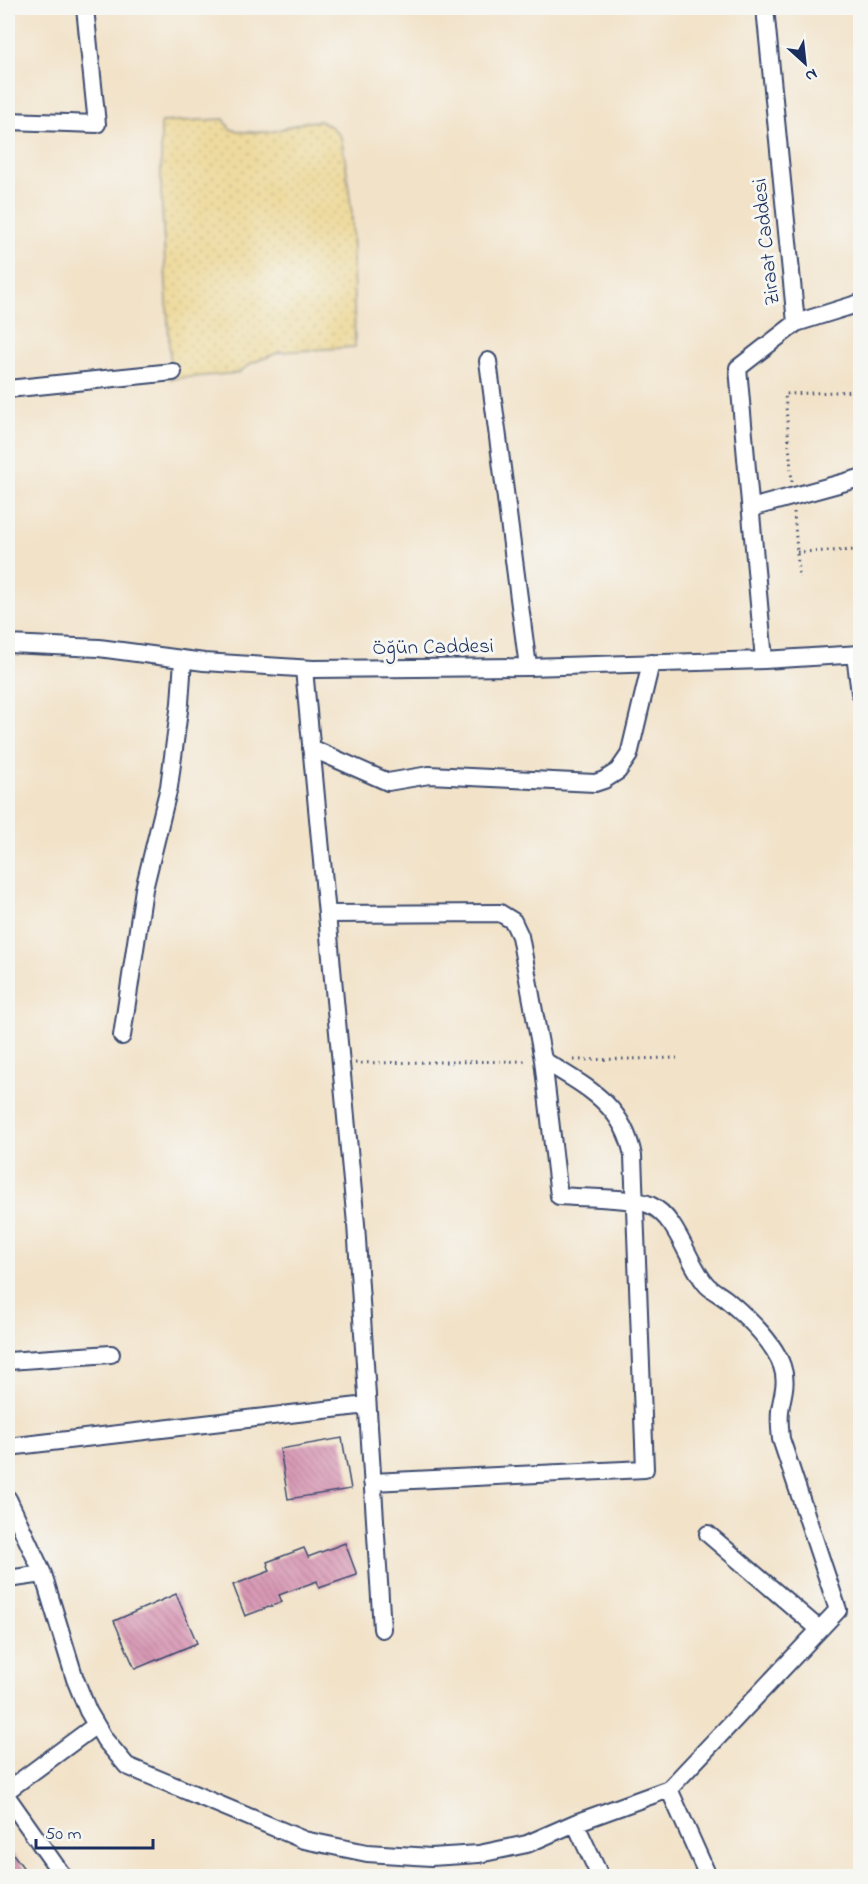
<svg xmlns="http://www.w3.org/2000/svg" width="868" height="1884" viewBox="0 0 868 1884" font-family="'Indie Flower',sans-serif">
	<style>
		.sand { fill: url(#sand-dots); stroke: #84847e; stroke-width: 1.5 }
		.building { fill: url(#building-back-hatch) }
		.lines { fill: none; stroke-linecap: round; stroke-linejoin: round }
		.minor-casing { stroke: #3b4a6e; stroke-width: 20 }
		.path { stroke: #3b4a6e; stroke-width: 3; stroke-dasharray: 1.5 4.5; stroke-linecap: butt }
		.minor { stroke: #fff; stroke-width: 16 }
		.labels { text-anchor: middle; stroke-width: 6; stroke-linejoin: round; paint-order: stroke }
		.street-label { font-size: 21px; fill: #1b2f5e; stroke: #f6f6f2 }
	</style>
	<defs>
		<pattern id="sand-dots" width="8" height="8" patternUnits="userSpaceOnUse" patternTransform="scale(1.5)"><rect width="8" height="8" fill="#eeda9e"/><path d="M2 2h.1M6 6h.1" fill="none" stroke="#ccbb8a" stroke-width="1.8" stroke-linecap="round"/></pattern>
		<pattern id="building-back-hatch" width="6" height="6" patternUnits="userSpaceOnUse" patternTransform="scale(1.5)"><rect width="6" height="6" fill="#d793b1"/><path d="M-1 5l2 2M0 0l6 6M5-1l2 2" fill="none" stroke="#ae7893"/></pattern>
	</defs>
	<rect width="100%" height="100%" fill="#f6f6f2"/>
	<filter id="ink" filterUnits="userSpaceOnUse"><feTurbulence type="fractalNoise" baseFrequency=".0167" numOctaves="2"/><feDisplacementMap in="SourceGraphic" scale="12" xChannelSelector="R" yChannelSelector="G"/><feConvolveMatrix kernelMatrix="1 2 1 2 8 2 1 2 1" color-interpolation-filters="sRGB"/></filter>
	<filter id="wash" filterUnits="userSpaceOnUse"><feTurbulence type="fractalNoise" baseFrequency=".008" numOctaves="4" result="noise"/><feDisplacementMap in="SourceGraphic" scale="24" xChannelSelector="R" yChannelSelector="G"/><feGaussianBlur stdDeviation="1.35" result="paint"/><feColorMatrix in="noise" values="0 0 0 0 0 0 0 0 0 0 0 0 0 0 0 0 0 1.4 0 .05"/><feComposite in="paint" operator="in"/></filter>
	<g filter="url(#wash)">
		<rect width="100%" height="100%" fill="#f2e2c8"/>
		<path class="sand" d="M224,119l6,10 14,3h27l34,-10 14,-1 13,6 9,10 5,28 6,50 3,132 -75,5 -28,11 -14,10 -67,6 -10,-190v-67z"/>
		<g id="blocks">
			<path class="building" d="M342,1438l9,51 -63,10 -8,-50z
				M345,1543l12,32 -38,13 -2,-7 -38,14 3,7 -37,14 -12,-31 37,-14 -3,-9 37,-14 4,9z
				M176,1594l21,49 -62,26 -21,-48z
				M8,1847l17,23 -9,6h-8z"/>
		</g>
	</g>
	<g filter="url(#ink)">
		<use href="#blocks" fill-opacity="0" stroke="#3b4a6e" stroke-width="1.5"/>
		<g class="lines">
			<g class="minor-casing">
				<path id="minor" d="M8,121l89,3 -12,-116
					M796,323l64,-20
					M488,361l40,306
					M8,389l165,-17
					M751,508l109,-30
					M8,644l91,4 105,14 109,7 215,-2 236,-7 96,-6
					M855,655l5,38
					M764,660l-26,-292 58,-45 -31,-315
					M304,669l52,555 26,405
					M311,748l77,34 41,-7 166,8 9,-3 14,-9 11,-16 22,-92
					M327,914l173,-1 13,8 7,15 23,124 16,136c22,2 73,1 91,9 27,12 37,56 55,78 5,7 15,11 22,17 19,16 47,42 55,66 6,17 0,29 -2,45 -1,10 0,19 1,28l57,171 -169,179
					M122,1036l22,-147 25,-102 11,-84 3,-43
					M8,1361l103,-7
					M8,1447l359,-42
					M372,1482l273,-13 -12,-313c-10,-53 -49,-70 -90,-96
					M8,1499l35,75 32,105 13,32 17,29 22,26 177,74 63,13 64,4 48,-3 48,-10 48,-21 94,-34 39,87
					M708,1534l111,95
					M8,1579l35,-5
					M8,1790l88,-65
					M8,1798l55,78
					M575,1823l25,53"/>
			</g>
			<path class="path" d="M779,9l52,-1
				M792,482l-7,-88 75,-3
				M794,512l5,66
				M797,552l63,-2
				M574,1060l103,-2
				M355,1063l174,-2"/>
			<use href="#minor" class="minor"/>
		</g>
	</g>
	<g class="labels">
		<g class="street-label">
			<text transform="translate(765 242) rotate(-96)" y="7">Ziraat Caddesi</text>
			<text transform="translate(433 646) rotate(-1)" y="7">Öğün Caddesi</text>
		</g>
	</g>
	<rect width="868" height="1884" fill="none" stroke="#f6f6f2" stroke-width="30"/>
	<g transform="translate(805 63) rotate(153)" stroke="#f6f6f2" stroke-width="4.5" paint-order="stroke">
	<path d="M0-4.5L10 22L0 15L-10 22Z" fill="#1b2f5e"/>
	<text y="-9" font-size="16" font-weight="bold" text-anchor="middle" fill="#1b2f5e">N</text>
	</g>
	<path d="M36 1839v9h117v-9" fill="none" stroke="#1b2f5e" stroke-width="3"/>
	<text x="45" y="1839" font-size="18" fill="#1b2f5e" stroke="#f6f6f2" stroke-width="4.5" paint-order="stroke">50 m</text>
</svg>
